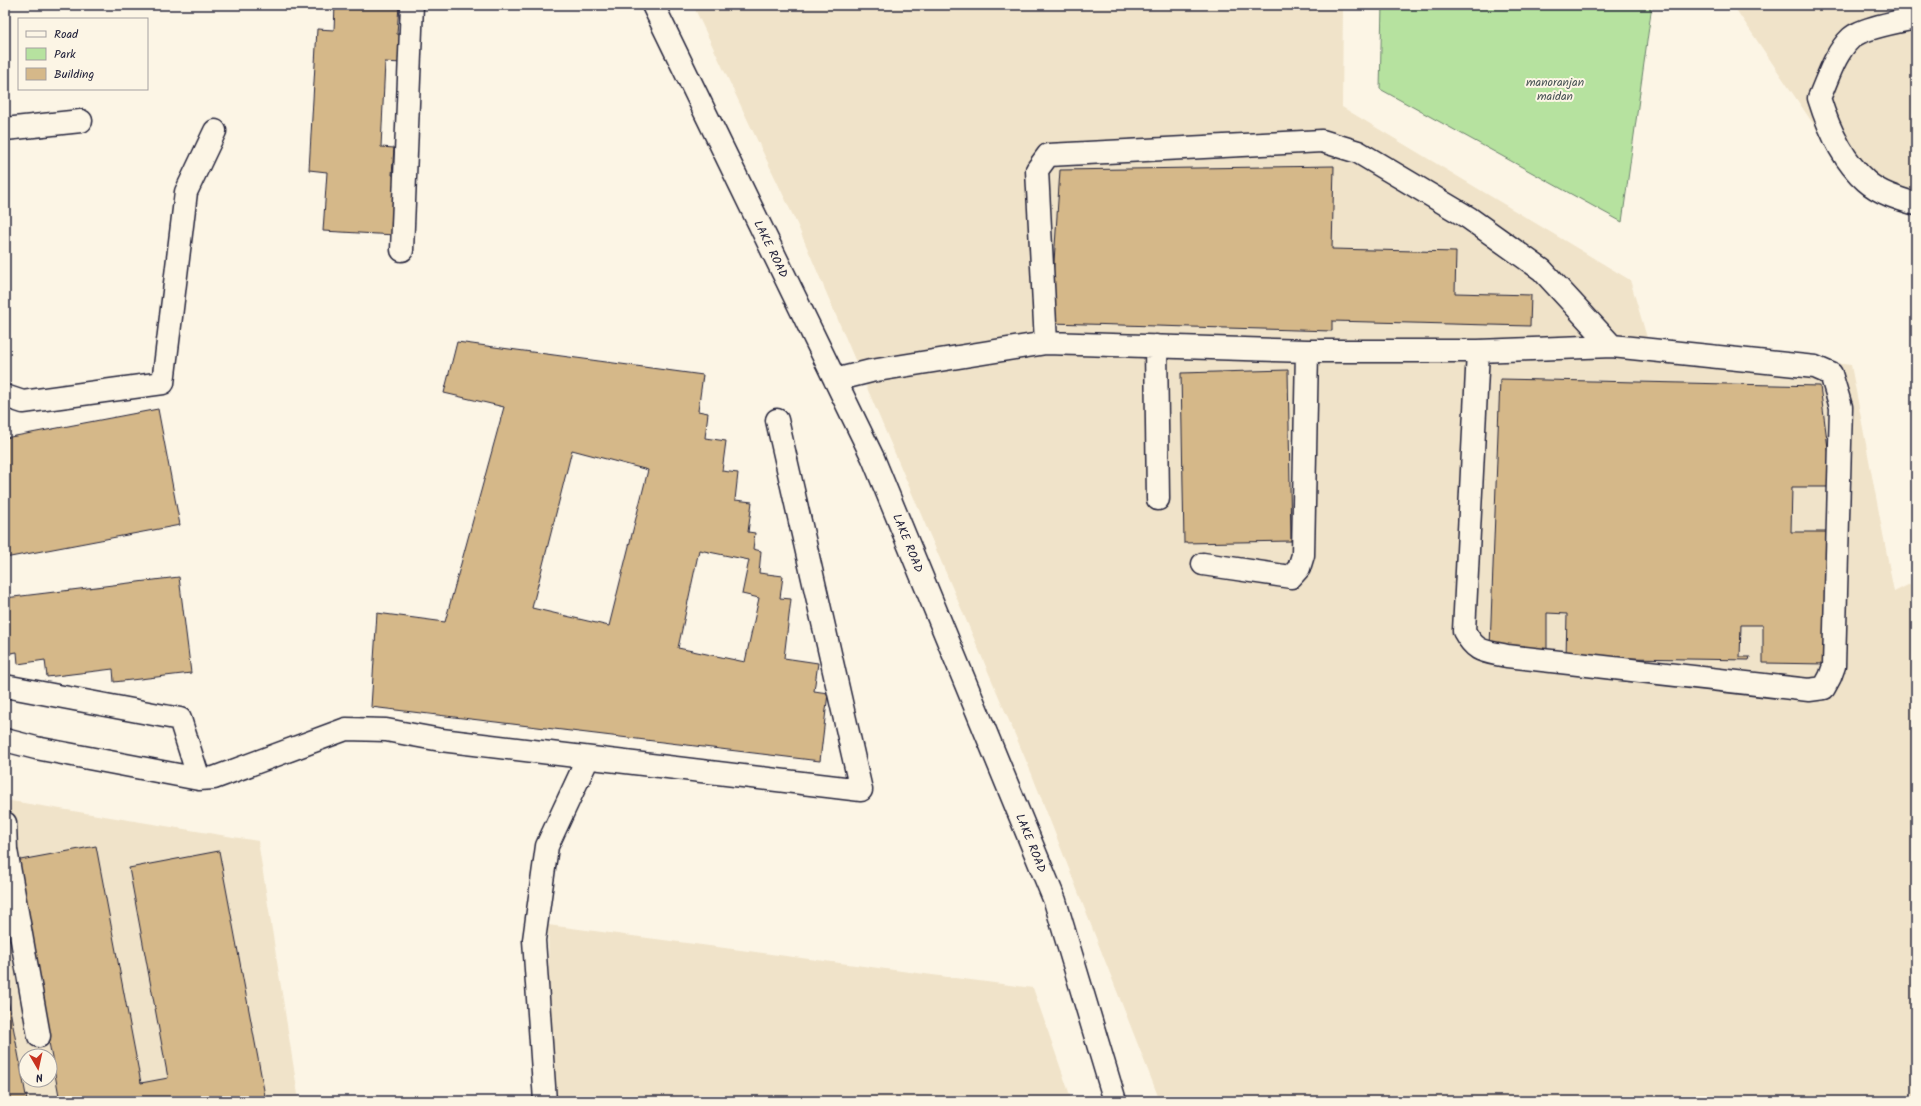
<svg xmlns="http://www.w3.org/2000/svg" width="1921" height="1106" viewBox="0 0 1921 1106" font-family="Kalam,sans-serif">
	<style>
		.built { fill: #f0e3c9; fill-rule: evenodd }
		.green { fill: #b6e29f; stroke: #6c826d }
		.building { fill: #d5b889; stroke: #22223b; fill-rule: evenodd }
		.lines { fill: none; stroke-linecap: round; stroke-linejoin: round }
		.minor-casing { stroke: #22223b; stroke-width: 25 }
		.minor { stroke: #fcf5e5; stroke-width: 22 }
		.labels { text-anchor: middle; stroke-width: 4; stroke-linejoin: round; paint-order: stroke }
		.park-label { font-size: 12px; fill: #475254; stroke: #fcf5e5 }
		.street-label { font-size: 12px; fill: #22223b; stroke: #fcf5e5 }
	</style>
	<rect width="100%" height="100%" fill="#fcf5e5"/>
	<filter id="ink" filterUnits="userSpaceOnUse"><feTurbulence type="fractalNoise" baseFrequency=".025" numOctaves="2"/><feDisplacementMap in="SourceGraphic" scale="8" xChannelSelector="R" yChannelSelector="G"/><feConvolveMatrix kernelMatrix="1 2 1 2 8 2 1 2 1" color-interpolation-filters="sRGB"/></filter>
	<g filter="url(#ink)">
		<path class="built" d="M693,5h650l-1,102 288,173 18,61 203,24 43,227 22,-11v520h-756l-129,-329 -234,-548z
			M1733,5h183v206l-60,-24z
			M5,800l253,41 41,260h-294zM26,1056h24v24h-24z
			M548,925l485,63 39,113h-521z"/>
		<path class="green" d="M1382,5h270l-30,217 -242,-133z"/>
		<path class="building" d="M335,5h64l-2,29h7l-2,29 -17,-1 -4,85 13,1 -2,27 6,1 -3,59 -72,-4 4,-59 -18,-2 8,-141 17,1z
			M1334,166l-2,83 124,3 -1,41 76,2 -1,31 -198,-5v10l-282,-8 10,-153z
			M457,342l246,33 -5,36 10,2 -3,25 21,3 -4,30 16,2 -3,27 17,2 -4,30 7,1 -2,16 8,2 -2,22 24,3 -3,22 11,1 -7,59 34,5 -4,28 14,2 -8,68 -449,-54 6,-94 68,9 59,-215 -60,-14zM572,450l76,20 -39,156 -77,-18zM699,550l50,10 -7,34 17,4 -14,64 -67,-14z
			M1288,370l3,171 -107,2 -3,-170z
			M1500,379l320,7 13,101h-41l-1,45h39l-3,132 -64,-1v-38h-22l-1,32h10l-1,3 -183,-3 1,-43 -20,-1v37l-57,-3z
			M158,409l22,116 -175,33v-120z
			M179,577l12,96 -77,9 -1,-13 -66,8 -2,-17 -27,4 -1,-12 -12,2v-56z
			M96,846l45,237 27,-5 -39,-210 90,-17 47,250h-206l-45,-240z
			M5,983l22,118h-22z"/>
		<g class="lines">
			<g class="minor-casing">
				<path id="minor" d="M653,5l220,453 182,443 60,200
					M1916,18c-15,3 -54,10 -65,20 -16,15 -23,40 -32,60 9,29 23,62 47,83 13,12 33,18 50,23
					M5,129l76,-8
					M402,250l10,-245
					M1046,343l-9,-173 11,-15 274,-14 36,11 111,66 73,52 70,76
					M1156,346l2,153
					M835,380l36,-9 175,-28 261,8h171l134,-5 203,21 16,7 10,33 -7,259 -4,11 -6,11 -15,2 -302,-34c-23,-5 -31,-3 -43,-25l14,-280
					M5,396l18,6 140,-19 23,-191 29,-61
					M1203,564l88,13 8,-9 4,-13 4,-204
					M5,686l175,33 19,60
					M5,740l31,8 163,31 15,-1 132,-49 40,1 55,10 420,50 -84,-370
					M5,823l1,27 33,186
					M545,1101l-11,-161 13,-94 41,-88"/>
			</g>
			<use href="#minor" class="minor"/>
		</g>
	</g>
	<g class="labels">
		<g class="park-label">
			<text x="1555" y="86">manoranjan<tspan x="1555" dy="14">maidan</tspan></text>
		</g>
		<g class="street-label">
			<text transform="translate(771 249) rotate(64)" y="4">LAKE ROAD</text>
			<text transform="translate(908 543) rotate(68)" y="4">LAKE ROAD</text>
			<text transform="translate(1031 843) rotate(68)" y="4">LAKE ROAD</text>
		</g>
	</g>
	<rect width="1921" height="1106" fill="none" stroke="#fcf5e5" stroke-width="20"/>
	<rect x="10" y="10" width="1901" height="1086" fill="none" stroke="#22223b" stroke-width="1.5" filter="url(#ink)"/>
	<rect x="18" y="18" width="130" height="72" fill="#fcf5e5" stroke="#a5a1a1"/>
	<rect x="26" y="31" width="20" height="6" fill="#fcf5e5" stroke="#a5a1a1"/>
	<text x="54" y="38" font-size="12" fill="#22223b">Road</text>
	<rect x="26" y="48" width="20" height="12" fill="#b6e29f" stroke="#a5a1a1"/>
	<text x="54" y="58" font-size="12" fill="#22223b">Park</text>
	<rect x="26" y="68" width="20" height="12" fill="#d5b889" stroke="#a5a1a1"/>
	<text x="54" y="78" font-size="12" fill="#22223b">Building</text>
	<g transform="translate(38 1068) rotate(171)"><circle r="19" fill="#fcf5e5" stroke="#a5a1a1"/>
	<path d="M0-3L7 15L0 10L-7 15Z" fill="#c8321e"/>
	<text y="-6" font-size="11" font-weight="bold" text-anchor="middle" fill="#22223b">N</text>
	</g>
</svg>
